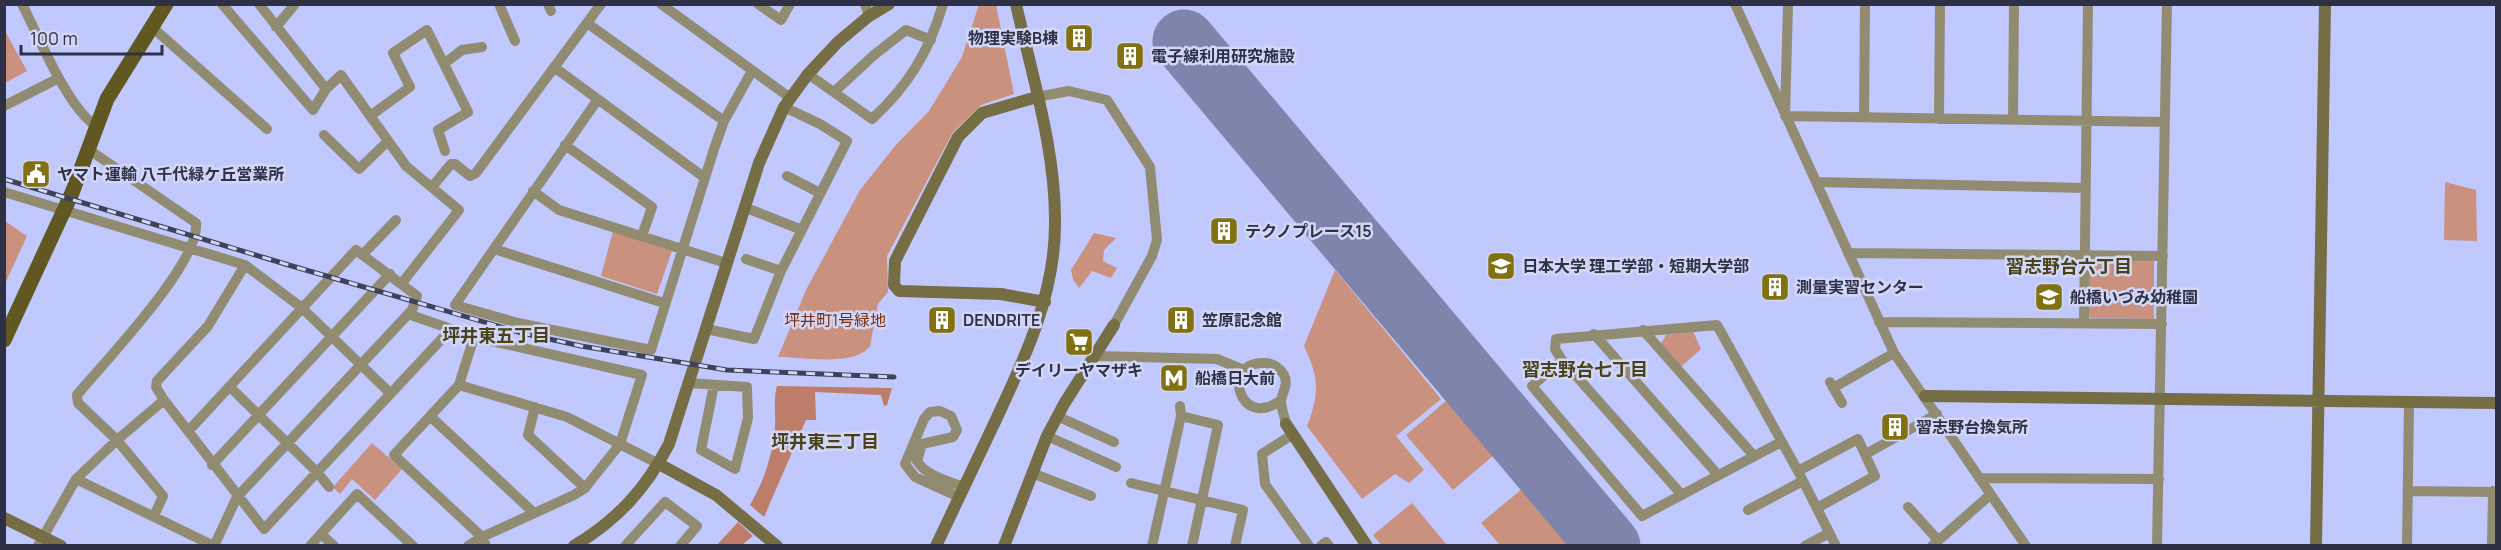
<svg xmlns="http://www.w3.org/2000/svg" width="2501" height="550" viewBox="0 0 2501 550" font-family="Manrope,'Noto Sans JP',sans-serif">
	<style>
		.green { fill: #ca917f }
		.forest { fill: #bd7d68 }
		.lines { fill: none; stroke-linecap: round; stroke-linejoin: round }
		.runway { stroke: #7f84ac; stroke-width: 63 }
		.street { stroke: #918c71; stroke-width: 10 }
		.secondary { stroke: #756d44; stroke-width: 12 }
		.primary { stroke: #615721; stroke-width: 15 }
		.rail-casing { stroke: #3d4159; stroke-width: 5 }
		.rail { stroke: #d2d7f8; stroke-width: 3; stroke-dasharray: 9; stroke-linecap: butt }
		.labels { text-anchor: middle; stroke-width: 5; stroke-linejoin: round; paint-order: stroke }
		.poi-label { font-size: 16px; font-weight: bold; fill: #2e3146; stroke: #d2d7f8; text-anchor: start }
		.park-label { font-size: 16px; fill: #7c2d10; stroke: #d2d7f8 }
		.neighbourhood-label { font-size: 18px; font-weight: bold; fill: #494118; stroke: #d2d7f8 }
	</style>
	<rect width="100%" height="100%" fill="#c1c8fe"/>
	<path class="green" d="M979,4l17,1 18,89 -33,11 -28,27 -66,124 1,36 -10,12 -8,42c-15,21 -68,11 -92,11l28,-67 54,-100 35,-44 34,-35 33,-54z
		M4,29l23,42 -22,12h-1z
		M2445,182l31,8 1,51 -33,-1z
		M5,221l22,15 -22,48z
		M613,231l59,20 -15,43 -56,-18z
		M1094,233l22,5 -12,12 -1,11 14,7 -6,10 -19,-7 -13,17 -6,-9 -2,-9z
		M2092,258l62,1v60l-63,-1 -3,-3 1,-54z
		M1335,270l106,129 -45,37 28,34 -15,13 -14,-9 -33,25 -55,-73c13,-33 12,-48 -3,-80z
		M1693,331l8,18 -20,18 -21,-22 6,-10z
		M1447,400l47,55 -41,35 -47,-55z
		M372,443l30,26 -27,31 -23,-21 -12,15 -7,-7z
		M1522,489l46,55 -2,1h-66l-19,-22z
		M1412,503l35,42h-66l-8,-10z"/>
	<path class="forest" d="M777,386l115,2 -5,17 -3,1 -3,-11 -66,-3 1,28h-10l-42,97 -14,-12c14,-24 24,-53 25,-81 1,-14 -2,-24 2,-38z
		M738,522l15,14 -11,9h-25z"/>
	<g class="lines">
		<path class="runway" d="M1184,41l425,505"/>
		<path class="street" d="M22,4c17,33 45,103 74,122
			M222,4l91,106 13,-21
			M259,4l67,85 15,-14 65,91 53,44 -57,73
			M499,4l16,37
			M548,4l3,7
			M661,4l128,93
			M758,4l23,16 9,-16
			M865,4l4,12
			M1735,4l159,349 132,193
			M1788,4l-3,112 380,6
			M587,23l137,98
			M152,27l115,102
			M276,27l19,-23
			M445,63l17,-13 20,-3
			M554,67l151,111
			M808,74l64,45c36,-33 57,-67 71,-115
			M834,92l40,-37 32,-25 25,10
			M1037,97l32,-6 38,9 43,67 7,73 -5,16 -38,69
			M598,99l-143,206 63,18 133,27 63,-201 10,-28 28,-50
			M4,106l55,-28
			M370,116l40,-29 -17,-34 34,-23 41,82 -30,18 7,21
			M1864,117l1,-113
			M1939,119l1,-115
			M2013,119l1,-115
			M324,135l35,34 29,-28
			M565,145l87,62 -10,29
			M787,176l33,17
			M1816,182l269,6
			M432,187l19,-23h4l15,12 6,-3 125,-169
			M533,191l26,19 167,53
			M4,192l241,73 57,43 88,85
			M744,207l58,23
			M494,249l170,54
			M364,253l32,-33
			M1848,253l315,3
			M746,259l35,12
			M1879,322l283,2
			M2084,322l4,-318
			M706,329l48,10 27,-68 66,-130 -27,-17 -36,-17
			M1643,330l111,126
			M1594,334l124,141
			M1096,356l121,3 27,11
			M1562,360l-30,26 110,130 139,-74
			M1830,382l12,21
			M689,383l58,4 1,31 -13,51 -34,-19 13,-65
			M459,385l108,32 92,47
			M230,387l87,85 12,15
			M1833,388l61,-35
			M164,400l-8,-13 1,-6 51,-55 37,-61
			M1281,400c-42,32 -61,-40 -16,-37 8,0 15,5 19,12 5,10 -2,17 -3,26 0,7 4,17 5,23
			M535,407l-7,28 57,53
			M430,416l104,97
			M1057,416l57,26
			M1181,416l37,9 -26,121
			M193,426l163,-176 61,46 -5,14 -175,187 -23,49
			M1293,434l-31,20 3,30 44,62
			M1047,436l69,31
			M1866,454l71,-40
			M212,465l178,-191
			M1798,471l60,-32 17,37 -58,32
			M1032,473l59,23
			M1979,478l180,1
			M76,479l138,67
			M1131,483l112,27 -8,36
			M2408,491l88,1
			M1682,495l-120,-135 -7,-11 1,-10 161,-14 81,146 38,75
			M959,497l-44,-20 -10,-13 19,-45 6,-7 10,-1 11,5 6,14 -4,7 -31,7 -5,17c9,15 31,20 47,26
			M1908,507l30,33
			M1748,510l55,-29
			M154,516l9,-20 -46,-56 47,-40 100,129 187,-200 -43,-15
			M321,534l13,12
			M38,546l38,-67 41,-39 -39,-37 -1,-8c28,-34 123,-132 119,-172l-108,-74
			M310,546l47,-52 56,52
			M468,546l14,-9 92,-42 11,-7 35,-44 22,-69 -168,-38 -15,48 -65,70 88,82 4,9
			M625,546l40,-44 32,24 -17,20
			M1152,546l29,-130 -1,-10
			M1321,546l5,-4 3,4
			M1805,546l24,-13
			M1932,546l58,-51
			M2157,546l10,-542
			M2407,546l2,-144
			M2492,546l1,-55"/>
		<path class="secondary" d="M1037,97l-55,16 -24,24 -63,124 -1,24 5,6 102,3 44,8
			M1925,396l571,7
			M1286,424l81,122
			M659,464l57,31 61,51
			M4,518l57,28
			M574,546c43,-26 72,-57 95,-102l90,-281 25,-56 24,-33 30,-32 31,-26 20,-12
			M936,546c19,-40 38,-80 57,-120 30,-64 62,-129 62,-202 1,-74 -23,-148 -39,-220
			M1004,546l43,-110 17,-32 50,-79
			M2316,546l9,-542"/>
		<path class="primary" d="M4,340l68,-147 35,-94 59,-95"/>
		<g class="rail-casing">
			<path id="rail" d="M4,179l288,87 230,67 59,13 146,24 167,7"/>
		</g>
		<use href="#rail" class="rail"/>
	</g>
	<defs>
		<g id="building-square" transform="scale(1.5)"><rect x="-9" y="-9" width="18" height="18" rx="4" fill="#817111" stroke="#d2d7f8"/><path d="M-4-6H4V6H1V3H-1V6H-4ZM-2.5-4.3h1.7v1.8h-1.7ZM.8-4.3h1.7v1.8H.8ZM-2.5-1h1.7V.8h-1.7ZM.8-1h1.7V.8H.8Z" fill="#fff"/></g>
		<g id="civic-square" transform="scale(1.5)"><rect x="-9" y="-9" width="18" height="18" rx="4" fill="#817111" stroke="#d2d7f8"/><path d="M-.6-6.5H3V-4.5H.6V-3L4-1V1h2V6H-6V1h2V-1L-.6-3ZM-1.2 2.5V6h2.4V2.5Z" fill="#fff"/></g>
		<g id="university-square" transform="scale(1.5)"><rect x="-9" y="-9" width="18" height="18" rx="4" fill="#817111" stroke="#d2d7f8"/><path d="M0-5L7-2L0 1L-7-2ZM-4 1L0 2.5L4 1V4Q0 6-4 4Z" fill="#fff"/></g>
		<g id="school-square" transform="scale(1.5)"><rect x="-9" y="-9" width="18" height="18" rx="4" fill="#817111" stroke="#d2d7f8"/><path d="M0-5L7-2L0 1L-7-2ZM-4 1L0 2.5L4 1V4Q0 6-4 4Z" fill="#fff"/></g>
		<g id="supermarket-square" transform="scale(1.5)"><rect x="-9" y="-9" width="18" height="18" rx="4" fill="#817111" stroke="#d2d7f8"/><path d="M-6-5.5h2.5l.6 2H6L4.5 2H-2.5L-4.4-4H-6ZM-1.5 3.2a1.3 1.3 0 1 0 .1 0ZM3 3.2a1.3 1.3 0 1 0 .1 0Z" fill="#fff"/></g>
		<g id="metro-square" transform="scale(1.5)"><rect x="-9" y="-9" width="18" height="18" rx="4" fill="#817111" stroke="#d2d7f8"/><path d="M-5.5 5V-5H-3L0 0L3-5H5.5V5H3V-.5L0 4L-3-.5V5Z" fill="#fff"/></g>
	</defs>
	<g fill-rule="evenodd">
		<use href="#building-square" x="1079" y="38"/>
		<use href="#building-square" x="1130" y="56"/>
		<use href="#civic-square" x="36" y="174"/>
		<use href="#building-square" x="1224" y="231"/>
		<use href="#university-square" x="1501" y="266"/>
		<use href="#building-square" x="1775" y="287"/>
		<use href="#school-square" x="2049" y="297"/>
		<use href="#building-square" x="942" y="320"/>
		<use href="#building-square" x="1181" y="320"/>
		<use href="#supermarket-square" x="1079" y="342"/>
		<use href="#metro-square" x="1174" y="378"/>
		<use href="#building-square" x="1895" y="427"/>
	</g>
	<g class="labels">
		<g class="poi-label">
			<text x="1058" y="44" text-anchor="end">物理実験B棟</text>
			<text x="1151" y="62">電子線利用研究施設</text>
			<text x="57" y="180">ヤマト運輸 八千代緑ケ丘営業所</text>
			<text x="1245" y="237">テクノプレース15</text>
			<text x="1522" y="272">日本大学 理工学部・短期大学部</text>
			<text x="1796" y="293">測量実習センター</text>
			<text x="2070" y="303">船橋いづみ幼稚園</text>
			<text x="963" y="326">DENDRITE</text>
			<text x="1202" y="326">笠原記念館</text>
			<text x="1079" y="376" text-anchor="middle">デイリーヤマザキ</text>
			<text x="1195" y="384">船橋日大前</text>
			<text x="1916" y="433">習志野台換気所</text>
		</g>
		<g class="park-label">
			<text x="835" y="326">坪井町1号緑地</text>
		</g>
		<g class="neighbourhood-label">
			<text x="2069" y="273">習志野台六丁目</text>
			<text x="496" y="342">坪井東五丁目</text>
			<text x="1585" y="376">習志野台七丁目</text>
			<text x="825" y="448">坪井東三丁目</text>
		</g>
	</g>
	<rect width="2501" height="550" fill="none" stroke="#2e3146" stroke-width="12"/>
	<path d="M21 45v9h141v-9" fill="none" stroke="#2e3146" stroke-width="3"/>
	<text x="30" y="45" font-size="18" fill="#2e3146" stroke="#d2d7f8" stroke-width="4.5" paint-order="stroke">100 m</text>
</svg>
